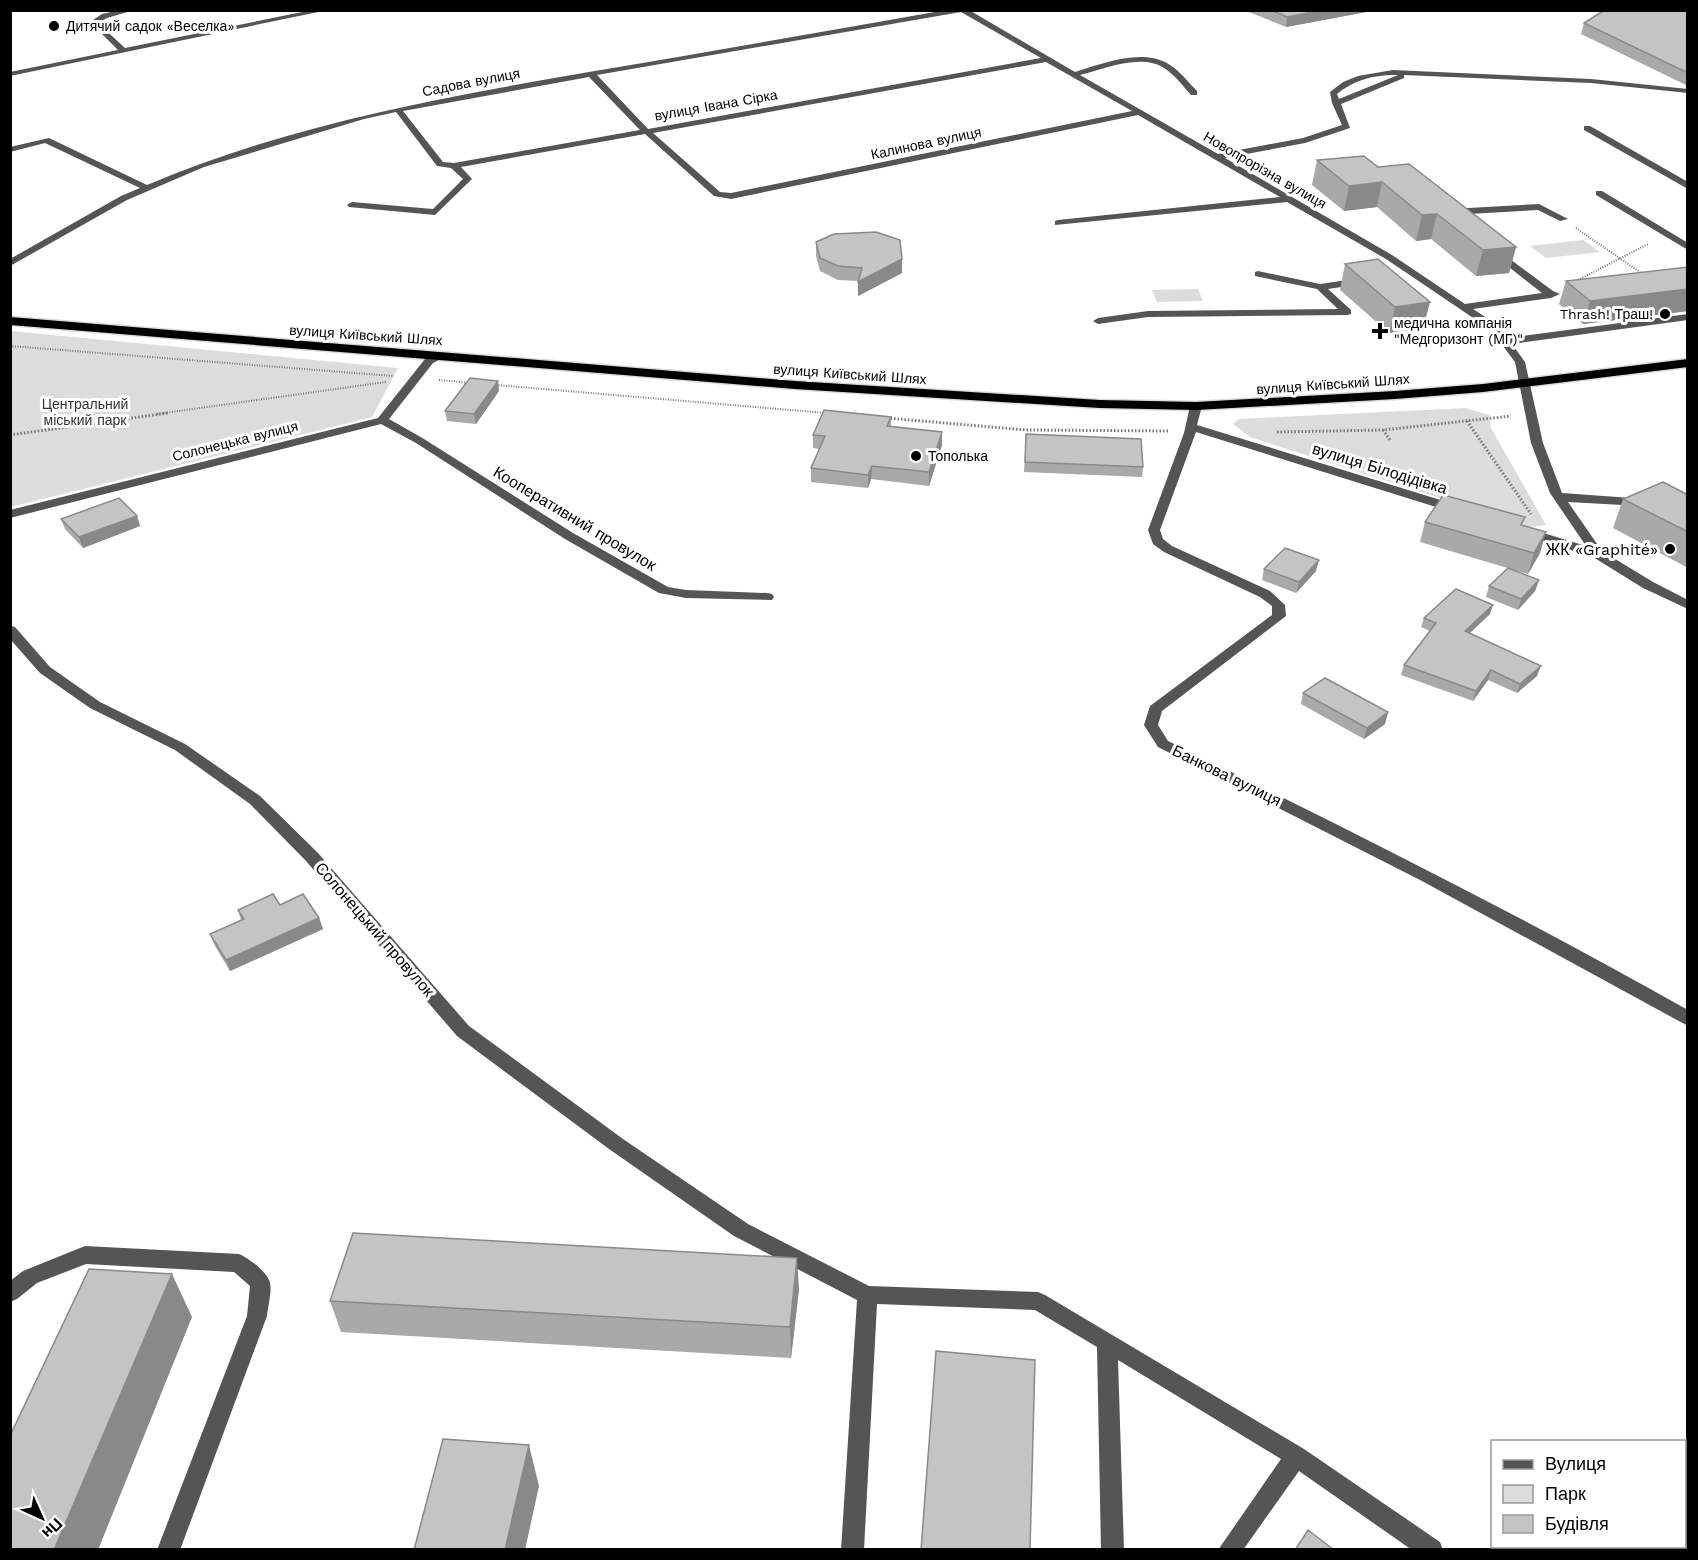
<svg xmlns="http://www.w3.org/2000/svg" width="1698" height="1560" viewBox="0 0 1698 1560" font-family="'Work Sans',sans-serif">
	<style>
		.green { fill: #dcdcdc }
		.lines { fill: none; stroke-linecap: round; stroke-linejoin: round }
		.highway-casing { stroke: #dbdbdb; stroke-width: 3 }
		.path-far1 { stroke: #777; stroke-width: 2; stroke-dasharray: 1 1.5; stroke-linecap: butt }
		.path { stroke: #777; stroke-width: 3; stroke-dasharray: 1.5 2; stroke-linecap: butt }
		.minor { fill: #555; fill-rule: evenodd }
		.highway { fill: #000; fill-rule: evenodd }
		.wall { fill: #a9a9a9 }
		.shaded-wall { fill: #898989 }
		.building { fill: #c4c4c4; stroke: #898989; stroke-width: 1.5 }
		.poi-dot { fill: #000; stroke: #fff; stroke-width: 2 }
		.labels { text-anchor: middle; stroke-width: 6; stroke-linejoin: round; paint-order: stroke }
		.far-poi-label { font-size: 14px; fill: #000; stroke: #fff; text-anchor: start }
		.far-street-label { font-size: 14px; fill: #000; stroke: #fff }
		.far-park-label { font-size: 14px; fill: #333; stroke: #fff }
		.street-label { font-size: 16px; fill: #000; stroke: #fff }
		.poi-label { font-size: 16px; fill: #000; stroke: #fff; text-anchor: end }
	</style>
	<rect width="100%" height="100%" fill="#fff"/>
	<path class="green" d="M1583,240l17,12 -54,6 -16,-12z
		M1198,289l5,12 -46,1 -5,-12z
		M11,331l387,37 -26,49 -361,90z
		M1466,408l23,7 2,13 55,97 -16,2 -280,-90 -17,-13 6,-5z"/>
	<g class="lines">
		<g class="highway-casing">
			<path id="highway" d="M10,317l785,64 305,19 96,2 199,-11 88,-7 205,-25v8l-205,25 -88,7 -199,11 -96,-2 -305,-19 -785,-64z"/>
		</g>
		<path class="path-far1" d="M1576,228l68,47
			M1578,280l70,-36
			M10,346l383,30
			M439,380l31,3
			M496,385l330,28
			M157,414l229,-32"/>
		<path class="path" d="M823,413h3
			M887,418l139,12 144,1
			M1467,421l64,93
			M1383,430l7,10
			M1277,432l106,-2 128,-14
			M10,435l158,-22"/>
		<path class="minor" d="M120,10h14l-27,8 -9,5 27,25 187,-38h16l-318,66v-4l108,-22 -28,-28 12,-8z
			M946,10h23l106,62c27,-8 68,-25 95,-7 11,7 18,17 27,26v4h-6c-8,-9 -16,-20 -27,-27 -23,-15 -60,1 -84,7l138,79 85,-16 39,-13 -10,-22 -2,-11 13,-10 15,-6 35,-6 198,9 97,10v4l-97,-10 -187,-8v3l-63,26 9,24 -45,15 -80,15 167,97 73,49 77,-11 -51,-40 8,-2 54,40 7,3 -9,4 -78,11 26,17 9,12 180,-24v6l-176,24 13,18 18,81 19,50 83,6v6l-4,1 -73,-4 34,49 51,31 35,18v9l-45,-21 -50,-31 -70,-22 -2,-3 2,-3 4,-1 59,18 -36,-53 -19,-50 -16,-81 -24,-32 -105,-71 -99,-57 -232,23v-4l3,-1 222,-23 -142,-82 -407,84 -17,-3 -69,-62 -184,33 11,12 -37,36 -86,-8 -2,-2 5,-3 81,7 30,-30 -12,-11 -14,-2 -41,-54 -32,7 -160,48 -77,33 -117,66v-7l111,-63 19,-8 -95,-45 -35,9v-5l39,-9 98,47c141,-60 292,-87 442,-113 119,-20 238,-41 357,-62zM961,12l80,46 -393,71 -51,-54zM1046,62l86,49 -401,82 -11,-1 -67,-59zM1398,75l-59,24 -2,-5c16,-14 39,-20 61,-19zM589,77l51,53 -186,33 -11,-1 -40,-51z
			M1584,126h6l98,56v7l-104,-59z
			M1596,191h6l86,52v7l-92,-55z
			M1539,204l29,15 -8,2 -22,-11 -87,5 -5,-3 5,-3z
			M1258,271l62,13 41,-6 5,3 -5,3 -33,5 23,21v4l-4,1 -199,2 -50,7 -5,-3 5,-3 50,-7 190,-2 -21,-20 -62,-13v-4z
			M441,353l5,3 -13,7 -44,56 35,20 149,94 95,54 18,3 81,3 5,1 2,3 -2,3 -86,-2 -27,-5 -94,-54 -149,-96 -35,-19 -371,94v-8l368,-92 47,-59z
			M1196,403l6,3 -5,19 263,81 2,3 -6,4 -4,-1 -256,-80 -36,98 3,9 9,7 98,45 15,14 1,11 -124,95 -4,14 10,16c176,86 350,173 520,269v16l-266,-145 -264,-134 -14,-22 6,-19 122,-91v-9l-12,-9 -96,-45 -11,-8 -5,-14 36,-97 6,-27z
			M10,626l5,1 35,40 50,35 85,42 75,52 58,57 151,173 154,113 125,85 121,62 169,6 7,3 259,154 136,93 3,8h-31l-113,-79 -56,79h-25l63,-91 -163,-99 6,190h-23l-4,-203 -62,-37 -158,-6 -13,246h-23l16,-250 -123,-64 -125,-87 -152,-113 -151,-175 -56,-57 -75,-54 -85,-42 -50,-35 -30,-34z
			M85,1246l154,8c9,4 29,18 31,29 2,9 -2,23 -3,33l-87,234h-23l90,-234 3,-30 -16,-14 -148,-8 -49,19 -20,16 -7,3v-21l13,-10z
			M1688,1451v24l-4,1v-24z
			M1618,1546h23l-1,4h-23z"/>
		<use href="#highway" class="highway"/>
	</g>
	<path class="wall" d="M1244,10h133l-91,17z
		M1688,10v76l-107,-52 3,-11z
		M1317,160l61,7 138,80 -7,26 -33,3 -45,-37 -15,2 -39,-34 -33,4 -32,-26z
		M816,242l86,17v14l-44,23 1,-15 -21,-1 -18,-9 -4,-15z
		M1345,264l78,65 -34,4 -49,-43z
		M1688,267v44l-105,13 -24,-20 7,-23z
		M499,391l-23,33 -29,-3 -2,-10z
		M891,417v10l51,18 -13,41 -58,-7 -3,9 -57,-6v-14l8,-19 -6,-1v-13z
		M1026,434l117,33 -1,10 -118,-5z
		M1688,495v73l-75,-40 10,-29z
		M137,516l3,10 -57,22 -18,-19 -4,-10z
		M1425,522l97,3 18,28 -12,21 -108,-32z
		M1264,569l52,2 -20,22 -34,-13z
		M1539,580l-4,11 -17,19 -32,-13 3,-11z
		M1490,614l-20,19 67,43 -20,17 -29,-13 -15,21 -72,-26 3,-10 26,-34 -9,-4 3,-9z
		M1303,693l85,19 -3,12 -21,15 -63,-35z
		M280,905l39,13 4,11 -93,42 -15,-25 -5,-12 31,-14 -3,-10z
		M799,1289l-8,69 -450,-26 -11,-31z"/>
	<path class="shaded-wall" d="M1324,10h53l-91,17 1,-10z
		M1382,182l-5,25 -33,4 5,-25z
		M1437,214l-6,25 -15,2 6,-26z
		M1516,247l-7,26 -33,3 7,-26z
		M902,259v14l-44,23v-14z
		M1688,289v22l-105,13 7,-23z
		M1430,302l-7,27 -34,4 6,-26z
		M498,381l1,10 -23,33 -2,-10z
		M942,432v13l-13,41v-14z
		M872,466l-1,13 -3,9v-13z
		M137,516l3,10 -57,22 -4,-11z
		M1546,532l-6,21 -12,21 6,-21z
		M1319,560l-3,11 -20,22 3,-11z
		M1539,580l-4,11 -17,19 3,-11z
		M1493,605l-3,9 -28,26 3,-9z
		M1541,666l-4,10 -20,17 3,-9z
		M1491,670l-3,10 -15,21 3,-10z
		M1388,712l-3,12 -21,15 3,-11z
		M319,918l4,11 -93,42 -4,-11z
		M797,1258l2,31 -8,69 -1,-31z
		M172,1274l20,43 -94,233h-44z
		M529,1445l10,41 -14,64h-20z"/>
	<path class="building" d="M1271,10h53l-37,7z
		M1688,10v63l-104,-50 19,-12z
		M1364,156l14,11 31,-3 107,83 -33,3 -46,-36 -15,1 -40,-33 -33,4 -32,-26z
		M876,232l24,8 2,19 -44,23 4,-14 -24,-2 -18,-8 -4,-16 18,-8z
		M1378,259l52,43 -35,5 -50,-43z
		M1688,267v22l-98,12 -24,-20z
		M470,378l28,3 -24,33 -29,-3z
		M824,410l67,7 -4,9 55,6 -13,40 -57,-6 -4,9 -57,-7 14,-32 -12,-1z
		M1026,434l115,5 2,28 -118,-5z
		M1663,482l25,13v37l-65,-33z
		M1443,495l82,22 -4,8 25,7 -12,21 -109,-31z
		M119,498l18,18 -58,21 -18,-18z
		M1285,548l34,12 -20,22 -35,-13z
		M1508,568l31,12 -18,19 -32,-13z
		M1456,589l37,16 -28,26 76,35 -21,18 -29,-14 -15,21 -72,-26 32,-42 -12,-5z
		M1325,678l63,34 -21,16 -64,-35z
		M273,894l7,11 23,-11 16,24 -93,42 -16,-26 34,-15 -6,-9z
		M353,1233l444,25 -7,69 -460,-26z
		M89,1269l83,5 -118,276h-44v-114z
		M936,1351l99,9 -5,190h-109z
		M443,1439l86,6 -24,105h-91z
		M1308,1530l26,20h-39z"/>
	<g class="poi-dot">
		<circle cx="54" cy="26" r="6"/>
		<circle cx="1665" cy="314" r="6"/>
		<path d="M1377 322h6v6h6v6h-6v6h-6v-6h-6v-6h6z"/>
		<circle cx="916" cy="456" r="6"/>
		<circle cx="1670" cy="549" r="6"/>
	</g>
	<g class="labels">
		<g class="far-poi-label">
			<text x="66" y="31">Дитячий садок «Веселка»</text>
			<text x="1653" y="319" text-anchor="end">Thrash! Траш!</text>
			<text x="1394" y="328">медична компанія<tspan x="1394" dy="16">"Медгоризонт (МГ)"</tspan></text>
			<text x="928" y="461">Тополька</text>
		</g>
		<g class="far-street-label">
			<text transform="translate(471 82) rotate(-11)" y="5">Садова вулиця</text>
			<text transform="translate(716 105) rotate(-10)" y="5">вулиця Івана Сірка</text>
			<text transform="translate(926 143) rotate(-12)" y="5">Калинова вулиця</text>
			<text transform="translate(1265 170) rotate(30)" y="5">Новопрорізна вулиця</text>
			<text transform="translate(366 335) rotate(4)" y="5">вулиця Київський Шлях</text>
			<text transform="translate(850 374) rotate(4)" y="5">вулиця Київський Шлях</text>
			<text transform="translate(1333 384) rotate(-4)" y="5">вулиця Київський Шлях</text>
			<text transform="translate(235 441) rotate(-14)" y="5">Солонецька вулиця</text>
		</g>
		<g class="far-park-label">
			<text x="85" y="409">Центральний<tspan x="85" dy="16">міський парк</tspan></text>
		</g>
		<g class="street-label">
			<text transform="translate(1380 468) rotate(17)" y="6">вулиця Білодідівка</text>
			<text transform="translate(575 518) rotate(31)" y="6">Кооперативний провулок</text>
			<text transform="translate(1227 775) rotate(26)" y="6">Банкова вулиця</text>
			<text transform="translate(375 929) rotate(49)" y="6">Солонецький провулок</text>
		</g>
		<g class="poi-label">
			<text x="1658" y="555">ЖК «Graphité»</text>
		</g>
	</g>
	<rect width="1698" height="1560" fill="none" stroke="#000000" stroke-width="24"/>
	<rect x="1491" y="1440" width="195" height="108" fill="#ffffff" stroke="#999999" stroke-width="1.5"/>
	<rect x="1503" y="1460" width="30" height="9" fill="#555555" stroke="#999999" stroke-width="1.5"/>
	<text x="1545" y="1470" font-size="18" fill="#000000">Вулиця</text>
	<rect x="1503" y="1485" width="30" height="18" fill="#dcdcdc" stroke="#999999" stroke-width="1.5"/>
	<text x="1545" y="1500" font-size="18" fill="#000000">Парк</text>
	<rect x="1503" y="1515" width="30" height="18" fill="#c4c4c4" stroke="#999999" stroke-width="1.5"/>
	<text x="1545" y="1530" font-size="18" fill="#000000">Будівля</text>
	<g transform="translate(42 1518) rotate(135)" stroke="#ffffff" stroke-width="4.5" paint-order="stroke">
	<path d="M0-4.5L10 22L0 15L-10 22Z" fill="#000000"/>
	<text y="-9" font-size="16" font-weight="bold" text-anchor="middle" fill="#000000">Пн</text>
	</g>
</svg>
